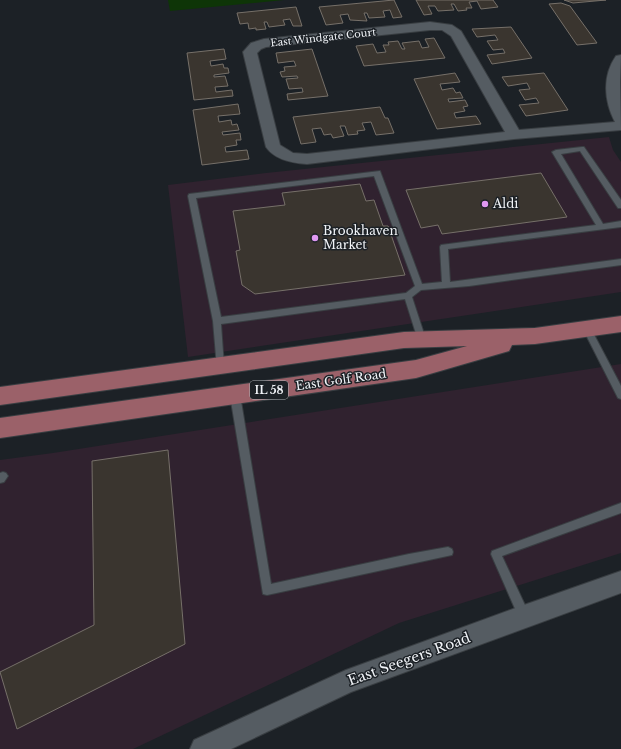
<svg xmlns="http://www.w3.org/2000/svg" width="621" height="749" viewBox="0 0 621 749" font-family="'Libre Baskerville',serif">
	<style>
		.commercial { fill: #30222f }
		.green { fill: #0e3507 }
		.building { fill: #3a352f; stroke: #767069 }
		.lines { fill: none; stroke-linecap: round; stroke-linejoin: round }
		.service-casing { stroke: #393e42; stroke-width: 2 }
		.minor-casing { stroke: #393e42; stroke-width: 2 }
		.primary-casing { stroke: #393e42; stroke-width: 2 }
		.service { fill: #555c62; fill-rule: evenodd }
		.minor { fill: #555c62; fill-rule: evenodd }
		.primary { fill: #9b6169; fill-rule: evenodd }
		.poi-dot { fill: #df98f2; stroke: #1c2126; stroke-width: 1.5 }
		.labels { text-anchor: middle; stroke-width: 3; stroke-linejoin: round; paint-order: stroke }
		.far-street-label { font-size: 10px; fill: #f0f3f7; stroke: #1c2126 }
		.shield { fill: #1c2126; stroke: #b0b4b8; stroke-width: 1 }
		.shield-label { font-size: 11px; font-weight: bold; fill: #f0f3f7 }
		.poi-label { font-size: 12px; fill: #f0f3f7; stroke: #1c2126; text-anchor: start }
		.street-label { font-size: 12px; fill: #f0f3f7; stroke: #1c2126 }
		.near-street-label { font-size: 14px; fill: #f0f3f7; stroke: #1c2126 }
	</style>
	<rect width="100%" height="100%" fill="#1c2126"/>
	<path class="commercial" d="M609,137l4,13 8,12v130l-433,65 -20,-172 98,-12z
		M621,364v189l-222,70 -266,126h-133v-289l53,-7z"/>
	<path class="green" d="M168,0h116l-114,11z"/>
	<path class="building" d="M394,0l8,17 -9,1 -3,-8 -7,1 2,6 -16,1 -2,-5h-3l3,8 -17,-1 -2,-6 -8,1 3,8 -17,2 -7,-18z
		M416,0h77l5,7 -17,2 -4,-8 -8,1 3,6h-6l1,2 -9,1 -4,-7h-3l3,6 -16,1 -3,-5h-7l4,8 -8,1z
		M564,0h42l-33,3z
		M561,3l9,3 27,37 -20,2 -28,-41z
		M296,7l6,19h-9l-3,-7 -7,1 2,5 -16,2 -2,-5h-3l2,7 -10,1v-2l-7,1 -1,-6 -8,1 -3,-11z
		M511,27l21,31 -40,6 -5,-9 18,-2 -2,-4 -10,1 -6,-9 11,-1 -3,-5 -18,2 -5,-8z
		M434,38l11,20 -81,8 -8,-20 17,-2 4,9 9,-1 -3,-7h6l-1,-3 10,-1 4,8h3l-3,-6 17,-2 3,7 7,-1 -4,-8z
		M224,49l2,10 -16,2 1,5 12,-2 1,4h4l1,5 -15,2v2l11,-1 3,10 -13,1 1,5 16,-2 1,6 -39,4 -7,-47z
		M312,49l16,47 -40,4 -1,-6 16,-2 -1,-4 -13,1 -3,-10 12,-1 -1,-2 -15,1 -2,-5 5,-1 -1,-4 12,-1 -2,-5 -16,2 -2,-10z
		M455,73l5,9 -20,2 2,6 11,-2 3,5 4,-1 3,6 -15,1 1,3 16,-2 3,6 -5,1 2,4 -11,2 2,5 20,-2 5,8 -44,5 -23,-50z
		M544,73l24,37 -42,6 -7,-11 20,-2 -3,-5 -11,2 -6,-10 11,-1 -3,-6 -19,3 -6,-9z
		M238,104l2,10 -22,2 1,6 12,-2 1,5 5,-1 2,6 -17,2 1,3 17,-2 1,7h-5l1,5 -12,2 1,5 21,-2 2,9 -47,6 -9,-55z
		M380,107l5,11h3l6,15 -18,2 -5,-13 -9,1 3,7 -8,1 1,3 -10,1 -3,-9h-5l4,10 -11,2 -2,-4 -7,1 -3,-7 -9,1 4,13 -15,2 -8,-27z
		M541,173l26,44 -125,17 -4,-9 -17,3 -15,-38z
		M360,184l6,17 8,-1 9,26h5l17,49 -150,19 -13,-9 -6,-34 4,-1 -7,-39 52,-6 -3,-12z
		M168,450l17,194 -168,85 -17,-57 94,-47 -2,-164z"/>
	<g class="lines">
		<g class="service-casing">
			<path id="service" d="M582,147h2l37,53v8h-3l-38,-57 -19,3 42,70 18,-3v6l-173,22 2,33 171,-23v6l-152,21 -48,4 -9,7 14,43 -4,3 -4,-3 -13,-41 -184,25 3,42 -1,2h-6l-4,-47 -25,-125 1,-2 191,-23 42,113 20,-2 -2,-35 1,-2 155,-20 -44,-73 4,-2zM374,176l41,110 -9,7 -185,24 -25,-119z
				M587,326l3,1 31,59v13l-3,-1 -35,-69z
				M235,391l3,1 2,3 31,189 138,-30 39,-7 4,2 1,3 -1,3 -185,40 -4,-1 -33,-199 2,-3z
				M3,472l3,1 2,3 -4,6 -4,1v-10z
				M621,503v10l-119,43 28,60 -2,4 -4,1 -4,-1 -29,-66 1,-3z"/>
		</g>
		<g class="minor-casing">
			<path id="minor" d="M430,22l22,3 9,6 58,99 96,-8c-11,-21 -13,-46 1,-66l5,-1 -1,27 1,48 -107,9 -207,25c-15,-1 -32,-4 -41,-17l-23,-95 8,-9 13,-4zM430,30h12l9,6 54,96 -198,22 -14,-1 -13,-8 -23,-92 4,-4 5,-2z
				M621,571v22l-270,99 -120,57h-41l4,-9 152,-70 178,-65z"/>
		</g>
		<g class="primary-casing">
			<path id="primary" d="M621,316v16l-86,12 -23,1 -3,6 -93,27 -416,60v-20l416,-58 51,-14 -63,2 -404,57v-18l404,-55 131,-4z"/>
		</g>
		<use href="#service" class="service"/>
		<use href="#minor" class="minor"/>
		<use href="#primary" class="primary"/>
	</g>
	<g class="poi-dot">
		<circle cx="485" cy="204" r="4"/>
		<circle cx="315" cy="238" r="4"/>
	</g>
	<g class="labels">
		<g class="far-street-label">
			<text transform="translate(323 37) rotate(-6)" y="4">East Windgate Court</text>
		</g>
		<rect class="shield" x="250" y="381" width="38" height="18" rx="3"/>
		<g class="shield-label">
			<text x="269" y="394">IL 58</text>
		</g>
		<g class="poi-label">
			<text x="493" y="208">Aldi</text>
			<text x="323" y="235">Brookhaven<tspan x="323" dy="14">Market</tspan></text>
		</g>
		<g class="street-label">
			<text transform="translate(341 380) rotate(-8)" y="4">East Golf Road</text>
		</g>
		<g class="near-street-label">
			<text transform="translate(409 659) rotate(-20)" y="5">East Seegers Road</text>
		</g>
	</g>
</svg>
